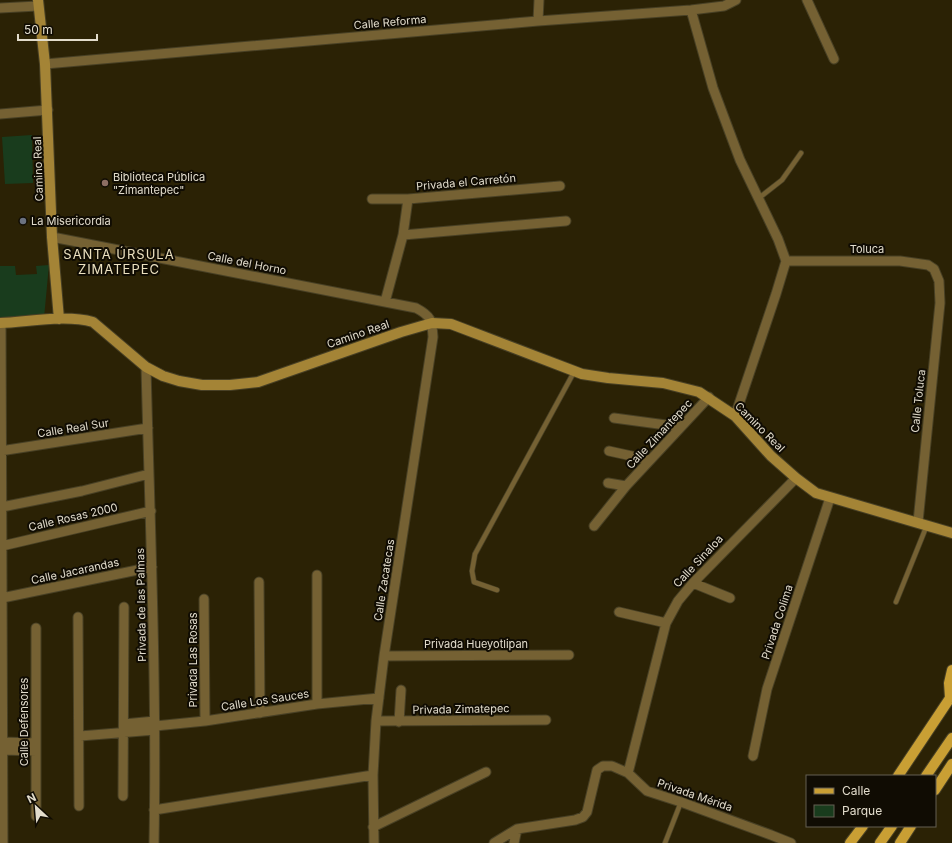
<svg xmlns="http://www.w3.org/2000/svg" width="952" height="843" viewBox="0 0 952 843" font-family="Inter,sans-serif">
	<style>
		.green { fill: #193c1d }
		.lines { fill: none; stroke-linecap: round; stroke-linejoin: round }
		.lane-casing { stroke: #484025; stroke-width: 6 }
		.street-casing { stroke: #484025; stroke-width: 11 }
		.secondary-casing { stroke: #484025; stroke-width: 12 }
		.primary-casing { stroke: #484025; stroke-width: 12 }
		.lane { stroke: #756133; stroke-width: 4.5 }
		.street { stroke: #756133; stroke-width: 9 }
		.secondary { stroke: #a48436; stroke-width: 10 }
		.primary { stroke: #c99f34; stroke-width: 10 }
		.education-dot { fill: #8d6e63; stroke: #100c03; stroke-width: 1.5 }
		.worship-dot { fill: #6b7280; stroke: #100c03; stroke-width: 1.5 }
		.labels { text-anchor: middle; stroke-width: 4; stroke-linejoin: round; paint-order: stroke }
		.street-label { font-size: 11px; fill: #e2dccc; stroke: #100c03 }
		.poi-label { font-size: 11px; fill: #e2dccc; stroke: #100c03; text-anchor: start }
		.quarter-label { font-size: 13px; letter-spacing: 1px; fill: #ebe0bf; stroke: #100c03 }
	</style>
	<rect width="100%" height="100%" fill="#2b2205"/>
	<path class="green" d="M32,135l1,48 -28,1 -3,-47z
		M49,265l-5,53 -44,2v-54h15l1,9 21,-1 -1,-8z"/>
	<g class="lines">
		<g class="lane-casing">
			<path id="lane" d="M759,198l23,-18 19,-27
				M497,590l-23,-8 -2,-11 3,-17 99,-182
				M896,602l31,-77
				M665,843l16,-41"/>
		</g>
		<g class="street-casing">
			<path id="street" d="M807,0l27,59
				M0,8l38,-2
				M691,10l22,78 27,72 38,79 8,22 -10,33 -41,122
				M538,21l1,-21
				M45,64l493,-43 153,-11 33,-4 12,-6
				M0,114l48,-4
				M372,199h36l152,-13
				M403,235l163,-14
				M52,237l364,71c15,8 16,12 17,29l-49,319 -8,65 -3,54 1,68
				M786,261h114l28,4 6,4 5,12 1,22 -22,219
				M385,302l18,-67 5,-36
				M1,323l2,520
				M146,367c4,159 11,317 8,476
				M614,418l67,9
				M0,451l148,-23
				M609,451l41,9
				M608,483l18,3
				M2,507l80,-16 67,-17
				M594,526l32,-40 83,-89
				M2,546l149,-35
				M259,582l1,131
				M693,583l37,15
				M2,598l150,-31
				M204,599l1,122
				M619,612l47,11
				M78,617l1,189
				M36,628v188
				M384,656l185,-1
				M317,704v-129
				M376,721l170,-1
				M399,722l2,-32
				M124,724l31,-3
				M155,726l50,-5 112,-17 62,-6
				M80,736l75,-6
				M3,742l33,1
				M3,750l33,1
				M753,756l14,-67 63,-191
				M628,773l38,-150 12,-22 15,-18 103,-105
				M123,796l1,-189
				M154,810l219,-35
				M373,827l113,-55
				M494,843l23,-14 58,-9 8,-3 4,-5 10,-42 6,-4h9l16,7 19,18 34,11 90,33 20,8
				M514,843l3,-14"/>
		</g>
		<g class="secondary-casing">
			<path id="secondary" d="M38,0l7,64 7,173 7,82
				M0,323c28,-1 65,-9 93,-1l53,45 17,9 16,5 23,4h28l28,-3 143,-50 31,-9 19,1 131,50 26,4 55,5 36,9 36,24 36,40 25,22 20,15 136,40"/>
		</g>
		<g class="primary-casing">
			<path id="primary" d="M950,698l-1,-15 3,-13
				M898,776l54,-81
				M926,776l26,-38
				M935,790l17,-26
				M850,843l13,-17
				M880,843l12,-17
				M900,843l11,-17"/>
		</g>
		<use href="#lane" class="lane"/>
		<use href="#street" class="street"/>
		<use href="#secondary" class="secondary"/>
		<use href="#primary" class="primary"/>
	</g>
	<circle class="education-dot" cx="105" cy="183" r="4"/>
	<circle class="worship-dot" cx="23" cy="221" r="4"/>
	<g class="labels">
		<g class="street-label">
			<text transform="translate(390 22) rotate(-5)" y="4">Calle Reforma</text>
			<text transform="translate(38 169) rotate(-92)" y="4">Camino Real</text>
			<text transform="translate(466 182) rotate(-5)" y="4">Privada el Carretón</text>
			<text x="867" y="253">Toluca</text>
			<text transform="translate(247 263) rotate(11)" y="4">Calle del Horno</text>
			<text transform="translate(358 334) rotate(-19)" y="4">Camino Real</text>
			<text transform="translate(918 401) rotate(-84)" y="4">Calle Toluca</text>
			<text transform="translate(760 427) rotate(45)" y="4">Camino Real</text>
			<text transform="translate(73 428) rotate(-9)" y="4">Calle Real Sur</text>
			<text transform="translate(659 434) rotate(-47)" y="4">Calle Zimantepec</text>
			<text transform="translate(73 517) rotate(-13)" y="4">Calle Rosas 2000</text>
			<text transform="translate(698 561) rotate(-47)" y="4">Calle Sinaloa</text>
			<text transform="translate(75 571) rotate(-12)" y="4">Calle Jacarandas</text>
			<text transform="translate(384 580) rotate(-81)" y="4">Calle Zacatecas</text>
			<text transform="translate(141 605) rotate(-91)" y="4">Privada de las Palmas</text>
			<text transform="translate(777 622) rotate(-72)" y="4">Privada Colima</text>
			<text x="476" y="648">Privada Hueyotlipan</text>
			<text transform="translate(193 660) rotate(-90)" y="4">Privada Las Rosas</text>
			<text transform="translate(265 700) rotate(-9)" y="4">Calle Los Sauces</text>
			<text transform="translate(461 709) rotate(-1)" y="4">Privada Zimatepec</text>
			<text transform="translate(24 722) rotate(-90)" y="4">Calle Defensores</text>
			<text transform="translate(695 795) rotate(19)" y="4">Privada Mérida</text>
		</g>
		<g class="poi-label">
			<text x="113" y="181">Biblioteca Pública<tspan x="113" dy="13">"Zimantepec"</tspan></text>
			<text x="31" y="225">La Misericordia</text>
		</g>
		<g class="quarter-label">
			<text x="119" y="259">SANTA ÚRSULA<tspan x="119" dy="15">ZIMATEPEC</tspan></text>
		</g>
	</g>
	<rect x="806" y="775" width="130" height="52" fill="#100c03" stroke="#645f53"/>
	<rect x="814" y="788" width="20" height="6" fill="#c99f34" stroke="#645f53"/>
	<text x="842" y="795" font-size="12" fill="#e2dccc">Calle</text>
	<rect x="814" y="805" width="20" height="12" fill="#193c1d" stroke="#645f53"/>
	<text x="842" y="815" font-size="12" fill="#e2dccc">Parque</text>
	<g transform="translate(36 807) rotate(334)" stroke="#100c03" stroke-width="3" paint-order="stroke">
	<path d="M0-3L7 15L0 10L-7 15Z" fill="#e2dccc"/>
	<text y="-6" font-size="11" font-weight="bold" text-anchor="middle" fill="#e2dccc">N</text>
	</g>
	<path d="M18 34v6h79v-6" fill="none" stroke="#e2dccc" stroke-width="2"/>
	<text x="24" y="34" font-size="12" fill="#e2dccc" stroke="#100c03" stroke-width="3" paint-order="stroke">50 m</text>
</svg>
